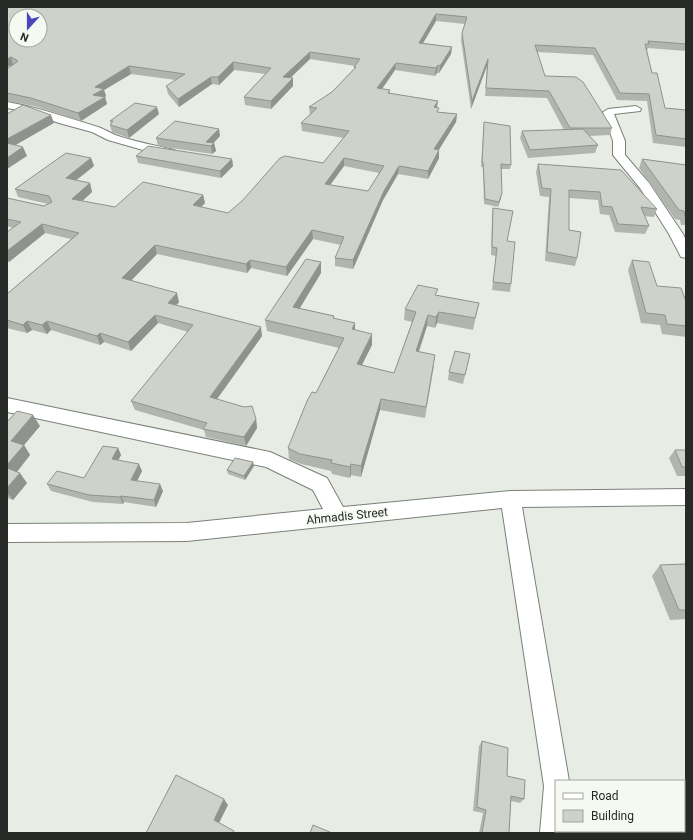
<svg xmlns="http://www.w3.org/2000/svg" width="693" height="840" viewBox="0 0 693 840" font-family="Roboto,sans-serif">
	<style>
		.lines { fill: none; stroke-linecap: round; stroke-linejoin: round }
		.minor-casing { stroke: #7b8079; stroke-width: 2 }
		.minor { fill: #fff; fill-rule: evenodd }
		.wall { fill: #b0b5ae; fill-rule: evenodd }
		.shaded-wall { fill: #90938d }
		.building { fill: #cdd2ca; stroke: #90938d; fill-rule: evenodd }
		.labels { text-anchor: middle; stroke-width: 4; stroke-linejoin: round; paint-order: stroke }
		.street-label { font-size: 12px; fill: #282a27; stroke: #f4f9f1 }
	</style>
	<rect width="100%" height="100%" fill="#e7ece4"/>
	<g class="lines">
		<g class="minor-casing">
			<path id="minor" d="M7,102c30,5 62,16 91,25 7,2 13,7 20,9 18,6 37,9 56,14l2,2 -6,3 -20,-3 -42,-12 -16,-8 -33,-9 -31,-11 -21,-4z
				M636,106l5,3 -1,2 -26,3 11,27v14l24,28 34,51 3,6v18l-5,-1 -12,-23 -29,-46 -27,-33v-14l-10,-29 5,-3z
				M7,398l263,54 57,26 16,29 168,-16 175,-2v16l-164,2 47,274h-13v50h12v2h-28l4,-47 -42,-278 -315,33 -180,1v-18l180,-1 136,-14 -10,-19 -47,-23 -259,-55z"/>
		</g>
		<use href="#minor" class="minor"/>
	</g>
	<path class="wall" d="M7,7h679v44l-38,-3 -1,3 5,22 13,35 21,2v37l-33,-4 -6,-42 -30,-1 -24,-45 -56,-3 8,24 67,52 -2,7 -21,1 9,9 -3,8 -67,5 -8,-20 2,-7 42,-1 -17,-32 -62,-2 2,-30 -16,43 -10,-69 1,-7 3,-9 -29,-3 -13,22 29,4 -1,7 -12,19h-2l-2,3 -40,-6 -13,19 8,1v3l47,15 1,4 19,2 -1,8 -18,28 1,8 -11,21 -30,-5 -15,26 -30,69 -18,-3v-8l6,-13 -28,-6 -26,37 -36,-8 -4,5 -90,-19 -26,26 48,22 -2,3 85,31 -45,63 39,20 1,9 -11,18 -40,-9 -2,-7 -69,-20 -4,-9 57,-69 -30,-9 -27,28 -27,-9 -4,3 -49,-15 -4,4 -15,-4 -5,3 -20,-5v-34l64,-55 -26,-6 -36,29 -2,-1v-29l6,-4 -6,-2v-28l37,8 4,-2 -30,-7 -3,-8 76,-31 3,8 -18,14 14,3 2,9 -10,9 33,6 88,-12 2,8 -4,4 27,6 95,-50 21,-25 -42,-7 -1,-8 9,-9 -1,-7 23,-15 22,-23v-2l1,-1 -45,-7 -20,19h3v8l-22,23 -26,-4 -1,-8 21,-23 -31,-4 -15,15 -7,-1 -33,23 -11,-13 -2,-8 10,-6 -45,-6 -27,16 2,6 -1,1 2,7 -26,17 -47,-15 -27,-5v-32l5,-4 -5,2zM344,166l35,7 -11,18 -38,-6z
		M159,114l-30,24 -17,-6 -2,-7 1,-2 -1,-2z
		M484,122l27,43 -1,4h-9v29l-3,9 -14,-3 -1,-37h-2z
		M220,136l-6,7 2,8 -4,3 -54,-8 -2,-8z
		M136,156l96,3 1,7 -12,12 -83,-15z
		M642,159l44,6v60h-5l-1,-5 -5,-1 -36,-51z
		M538,164l119,45 -3,8 -10,-1 5,10 -4,8 -30,-2 -6,-17 -9,-1 -2,-14 -29,-2v32l8,28 -2,8 -30,-5 4,-64 -9,-1 -4,-24z
		M493,208l14,33 4,43 -1,8 -18,-2 4,-34 -5,-1 1,-39z
		M632,260l25,26 29,13v38l-24,-3 -2,-9 -19,-2 -13,-53z
		M321,273l-22,35 35,8v2l21,12 17,15 -11,20 33,8 18,-51 -8,-2 1,-11 32,-14 42,8 -6,27 -36,-7 -2,5 -8,-2 -8,26 15,14 -9,52 -45,-8 -19,67 -10,-2 -1,3 -18,-4 -1,-3 -30,-7 -12,-5 -1,-11 51,-100 -72,-17 -2,-11z
		M470,354l-7,30 -15,-4 1,-8z
		M7,422l33,4 -16,19 6,10 -13,17 10,11 -14,17 -6,-2z
		M118,448l3,7 -3,6 24,10 -5,10 26,10 -7,16 -32,-5 -1,2 -30,-2 -42,-11 -4,-7 37,-6z
		M675,450h11v26h-9l-8,-18z
		M253,462l1,4 -9,14 -17,-6 -1,-4z
		M686,564v55l-16,1 -18,-44 8,-11z
		M482,741l42,58 -4,4 -9,-2 -2,32h-30l4,-20 -10,-2 6,-65z"/>
	<path class="shaded-wall" d="M436,14v7l-17,29v-7z
		M452,47l-1,7 -12,19 1,-7z
		M310,52v7l-26,25 -1,-7z
		M11,57l2,8 -6,2v-8z
		M488,59l-1,7 -16,43 1,-8z
		M233,62l1,8 -15,15 -1,-8z
		M396,63l-1,7 -18,26v-8z
		M438,65l-1,8 -2,3 1,-8z
		M129,66l2,8 -27,16 2,6 -1,1 2,7 -26,17 -3,-8 15,-18 2,-8z
		M211,77l1,7 -33,23 -1,-8z
		M293,78v8l-22,23v-8z
		M438,101l-1,7 -3,-1z
		M157,107l2,7 -30,24 -2,-8z
		M457,114l-1,8 -22,36v-9z
		M51,115l3,8 -47,27v-11z
		M219,129l1,7 -10,10 -4,-4z
		M214,143l2,8 -4,3 -1,-8z
		M23,147l4,9 -20,13v-11z
		M439,150v8l-11,21v-8z
		M91,158l3,8 -25,20 -3,-8z
		M344,158v8l-19,26v-8z
		M232,159l1,7 -12,12 -1,-7z
		M399,166l-1,8 -15,26 -30,69v-9l31,-69z
		M90,183l2,9 -17,16 -3,-9z
		M502,193l-1,5 -3,9 1,-5z
		M203,195l2,8 -11,11 -1,-9z
		M42,224l3,9 -36,29 -2,-4v-7z
		M312,230l1,9 -26,37 -1,-9z
		M155,245l2,9 -32,33 -3,-9z
		M250,260l1,8 -4,5 -1,-9z
		M321,262v11l-27,45 -1,-11z
		M177,293l2,9 -9,9 -2,-8z
		M439,312l-2,11 -2,5 1,-11z
		M155,315l3,8 -27,28 -3,-9z
		M428,315l-1,11 -12,36 1,-11z
		M27,321l5,9 -5,3 -4,-8z
		M47,321l4,9 -4,4 -5,-9z
		M355,323v11l-3,-5z
		M261,327l1,9 -50,70 -2,-9z
		M100,333l4,9 -4,3 -3,-9z
		M372,334v11l-15,30v-11z
		M381,399l-1,11 -19,67v-11z
		M33,415l7,11 -16,19 6,10 -18,23 -5,-7v-6l4,-24z
		M256,419l1,9 -11,18 -2,-9z
		M118,448l3,7 -6,11 -3,-7z
		M253,462l1,4 -9,14 -1,-4z
		M139,464l3,7 -8,16 -3,-7z
		M351,464v11l-1,3v-11z
		M20,473l7,10 -14,17 -6,-7v-5z
		M160,484l3,7 -7,16 -2,-7z
		M121,496l3,6 -1,2 -3,-7z
		M224,799l4,6 -10,20 -4,-5z"/>
	<path class="building" d="M7,7h679v37l-38,-3 1,3h-4l7,29h5l8,35 21,2v29l-30,-4 -7,-41 -29,-1 -25,-45 -60,-3 10,31 31,1 7,5 29,46h-42l-21,-37 -63,-3 2,-29 -16,42 -10,-68 5,-16 -31,-3 -17,29 33,4 -12,19 -2,-1 -2,3 -40,-5 -19,25 13,2 -2,3 50,8 -4,6 5,1 -2,4 20,2 -23,35 5,1 -11,21 -29,-5 -15,25 -31,69 -18,-2 9,-21 -32,-7 -26,37 -36,-7 -4,4 -91,-19 -33,33 55,15 -9,10 93,24 -51,70 34,10 8,-1 4,13 -12,18 -41,-8 4,-6 -76,-22 62,-76 -38,-10 -27,27 -28,-9 -3,3 -50,-15 -5,4 -15,-4 -4,4 -16,-5v-26l72,-61 -37,-9 -35,27v-19l14,-10 -14,-3v-21l37,8 8,-4 -3,-6 -34,-7 51,-36 25,5 -25,20 24,5 -18,16 43,8 28,-25 60,13 -10,10 35,8 15,-13 37,-42 5,-2 38,7 26,-32 -48,-8 16,-15 -8,-1 23,-15 24,-25h-2l6,-8 -50,-7 -27,25 10,1 -22,23 -27,-4 27,-29 -38,-6 -15,15h-7l-33,22 -12,-13 19,-12 -56,-8 -34,21 9,2 -11,6 12,2 -27,16 -47,-15 -24,-5v-24l11,-8 -7,-4 -4,2zM16,16h24v24h-24zM344,158l40,8 -16,25 -43,-7z
		M135,103l22,4 -30,23 -17,-5 3,-4h-3z
		M23,105l28,10 -44,24v-25z
		M175,121l44,8 -13,13 8,1 -3,3 -55,-8z
		M484,122l26,4 1,39 -10,-1 1,29 -3,9 -14,-3 -2,-37h-1z
		M583,129l15,16 -68,5 -8,-19z
		M7,143l16,4 -16,11z
		M148,146l84,13 -12,12 -84,-15z
		M642,159l44,6v51h-1l-1,-5 -5,-1z
		M538,164l83,6 36,39 -16,-2 8,19 -31,-2 -6,-17 -10,-1 -2,-14 -31,-2v40l12,2 -4,26 -30,-6 4,-63 -9,-1z
		M493,208l20,3 -6,30 8,1 -4,42 -18,-2 4,-34 -5,-1z
		M306,259l15,3 -28,45 41,9 -1,2 22,5 -3,6 20,5 -15,30 37,9 22,-61 -11,-3 13,-24 20,4 -3,6 44,8 -4,15 -36,-6 -3,5 -8,-2 -12,36 19,4 -9,52 -45,-8 -20,67 -10,-2 -1,3 -19,-4 1,-3 -32,-6 -12,-6 19,-47 5,-9 4,1 28,-55 -79,-18z
		M632,260l17,2 8,24 24,2 4,11h1v27l-19,-2 -2,-9 -19,-2z
		M455,351l15,3 -5,21 -16,-3z
		M17,411l16,4 -22,26 13,4 -17,20v-43z
		M103,446l15,2 -6,11 27,5 -8,16 29,4 -6,16 -33,-4 -1,1 -31,-2 -42,-11 10,-13 27,7z
		M675,450h11v17h-4z
		M235,458l18,4 -9,14 -17,-6z
		M7,468l13,5 -13,15z
		M686,564v46h-7l-19,-45z
		M482,741l26,7 -1,28 18,4 -1,19 -13,-3 -2,37h-27l4,-23 -9,-3z
		M176,775l48,24 -10,21 20,11 -1,2h-87z
		M313,825l19,8h-22z"/>
	<g class="labels">
		<g class="street-label">
			<text transform="translate(347 516) rotate(-6)" y="4">Ahmadis Street</text>
		</g>
	</g>
	<rect width="693" height="840" fill="none" stroke="#282a27" stroke-width="16"/>
	<rect x="555" y="780" width="130" height="52" fill="#f4f9f1" stroke="#a2a6a0"/>
	<rect x="563" y="793" width="20" height="6" fill="#ffffff" stroke="#a2a6a0"/>
	<text x="591" y="800" font-size="12" fill="#282a27">Road</text>
	<rect x="563" y="810" width="20" height="12" fill="#cdd2ca" stroke="#a2a6a0"/>
	<text x="591" y="820" font-size="12" fill="#282a27">Building</text>
	<g transform="translate(28 28) rotate(201)"><circle r="19" fill="#f4f9f1" stroke="#a2a6a0"/>
	<path d="M0-3L7 15L0 10L-7 15Z" fill="#4945bb"/>
	<text y="-6" font-size="11" font-weight="bold" text-anchor="middle" fill="#282a27">N</text>
	</g>
</svg>
